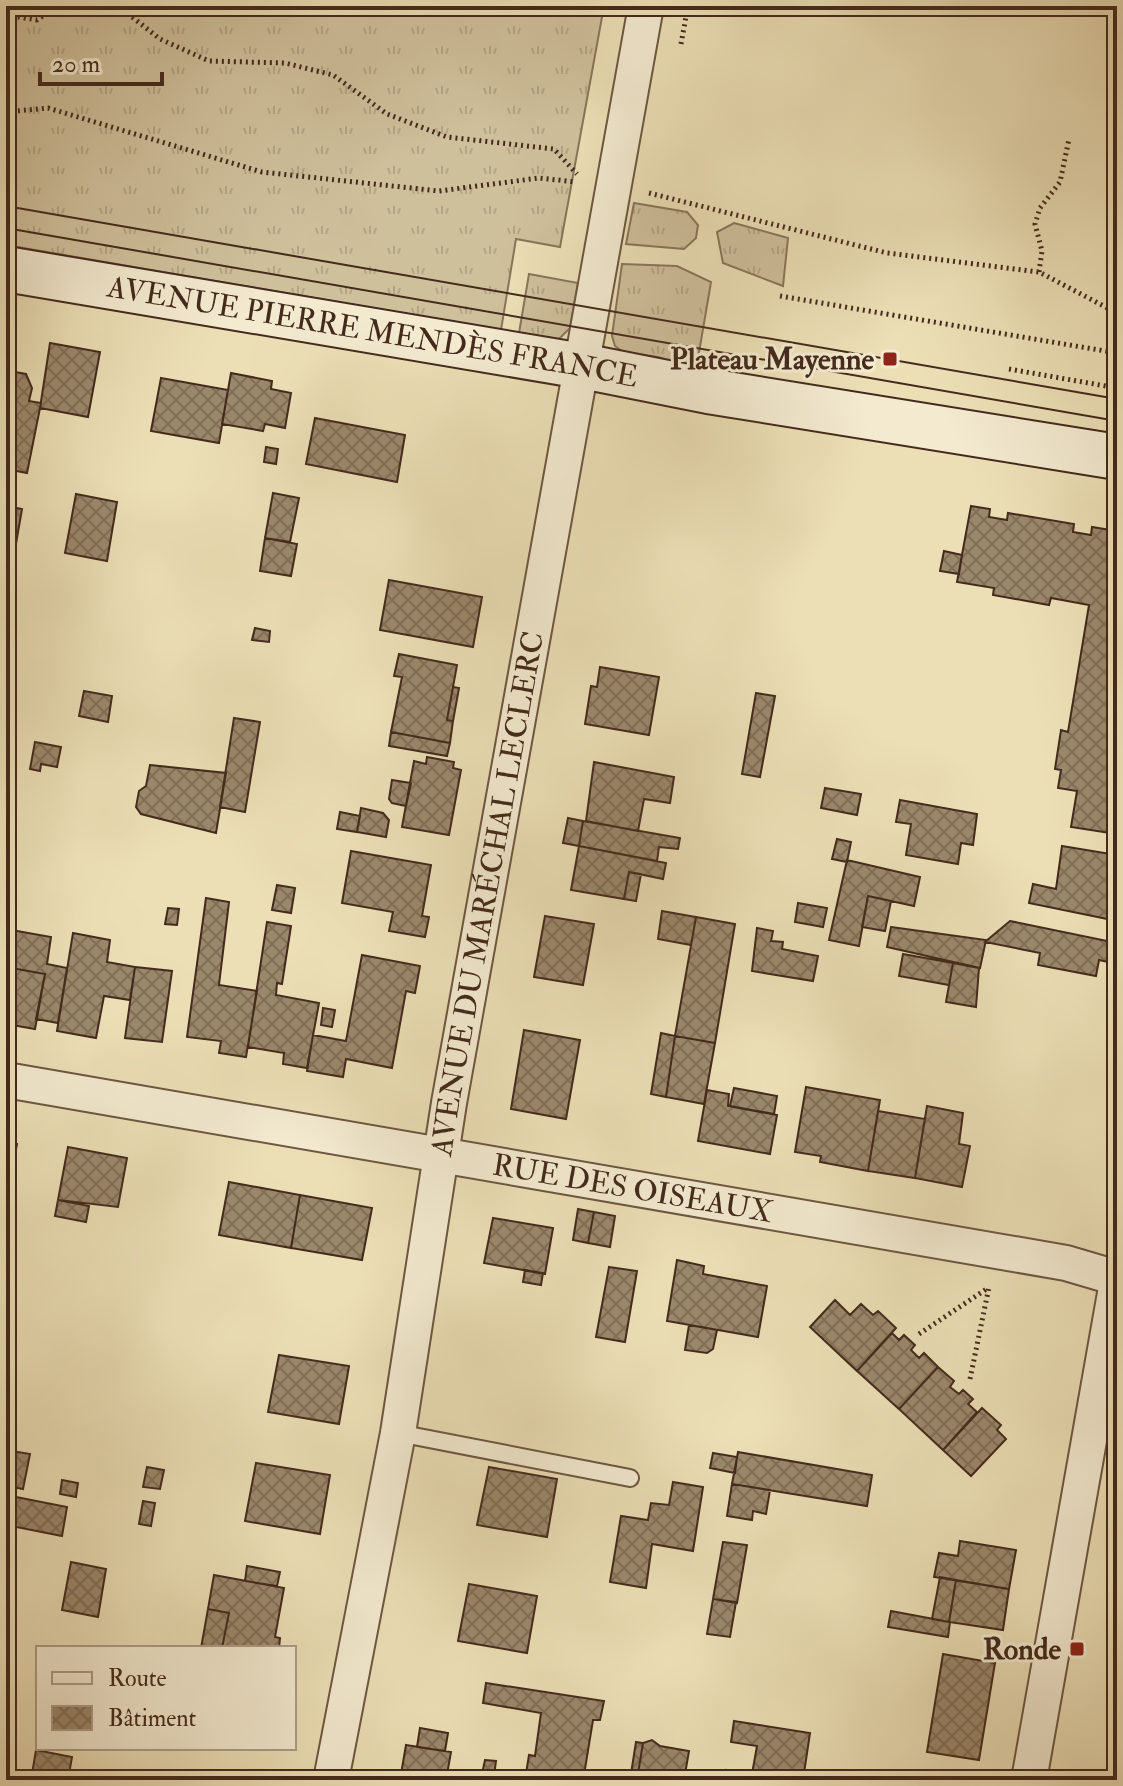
<svg xmlns="http://www.w3.org/2000/svg" width="1123" height="1786" viewBox="0 0 1123 1786" font-family="'IM FELL Double Pica',serif">
	<style>
		.grass { fill: url(#grass-tufts); stroke: #89755c; stroke-width: 2 }
		.building { fill: url(#building-cross-hatch); stroke: #432a1c; stroke-width: 2 }
		.lines { fill: none; stroke-linecap: round; stroke-linejoin: round }
		.service-casing { stroke: #6d5742; stroke-width: 20 }
		.minor-casing { stroke: #6d5742; stroke-width: 38 }
		.secondary-casing { stroke: #432a1c; stroke-width: 48 }
		.path { stroke: #432a1c; stroke-width: 5; stroke-dasharray: 2 4; stroke-linecap: butt }
		.service { stroke: #f3ead0; stroke-width: 16 }
		.minor { stroke: #f3ead0; stroke-width: 34 }
		.secondary { stroke: #f3ead0; stroke-width: 44 }
		.tram { stroke: #432a1c; stroke-width: 2 }
		.poi-dot { fill: #8f2418; stroke: #f3ead0; stroke-width: 3 }
		.labels { text-anchor: middle; stroke-width: 6; stroke-linejoin: round; paint-order: stroke }
		.street-label { font-size: 30px; fill: #432a1c; stroke: #f3ead0 }
		.poi-label { font-size: 30px; font-weight: bold; fill: #432a1c; stroke: #f3ead0; text-anchor: end }
	</style>
	<defs>
		<pattern id="grass-tufts" width="24" height="20" patternUnits="userSpaceOnUse" patternTransform="scale(2)"><rect width="24" height="20" fill="#cfc09c"/><path d="M3 7l-1-3M5 7V3M7 7l1-3M15 17l-1-3M17 17v-4M19 17l1-3" fill="none" stroke="#b3a586"/></pattern>
		<pattern id="building-cross-hatch" width="8" height="8" patternUnits="userSpaceOnUse" patternTransform="scale(2)"><rect width="8" height="8" fill="#9b886c"/><path d="M0 0l8 8M0 8l8-8" fill="none" stroke="#806f58"/></pattern>
	</defs>
	<rect width="100%" height="100%" fill="#ecdfb6"/>
	<filter id="stains"><feTurbulence type="fractalNoise" baseFrequency=".0025" numOctaves="4"/><feColorMatrix values="0 0 0 0 .2 0 0 0 0 .09 0 0 0 0 .02 0 0 0 .5 -.17"/></filter>
	<radialGradient id="worn" r=".72"><stop offset=".6" stop-color="#630" stop-opacity="0"/><stop offset="1" stop-color="#630" stop-opacity=".3"/></radialGradient>
	<path class="grass" d="M6,6h598l-44,241 -44,-8 -15,91 -495,-85z
		M634,203l53,9 11,13 -2,13 -12,11 -58,-5z
		M734,223l54,15 -5,48 -60,-23 -6,-31z
		M622,264l55,2 34,16 -15,88 -38,-13 -35,-5 -8,-6 -3,-10z
		M529,274l49,9 -8,45 -11,11 -40,-6z"/>
	<path class="building" d="M50,343l50,9 -12,65 -48,-9z
		M15,372l11,2 6,14 -3,13 12,2 -14,70 -21,-4v-88z
		M231,373l41,8 -1,8 20,4 -6,35 -20,-4 -2,7 -41,-7z
		M161,378l67,12 -9,53 -68,-12z
		M315,418l90,17 -8,47 -91,-18z
		M266,447l12,2 -2,15 -12,-2z
		M273,493l26,5 -9,44 -25,-4z
		M76,494l41,8 -10,59 -42,-8z
		M6,506l16,3 -6,35 -10,-1z
		M971,506l19,3 -1,8 18,3 1,-7 66,11 -1,8 18,3 1,-8 25,4v303l-46,-7 6,-36 -19,-3 3,-18 -6,-1 6,-39 7,2 21,-127 -38,-7 -2,7 -56,-10 1,-7 -37,-6z
		M265,538l32,6 -6,32 -31,-5z
		M944,551l18,4 -3,19 -19,-3z
		M389,580l93,17 -9,50 -93,-17z
		M255,628l15,3 -1,11 -17,-2z
		M399,654l58,11 -10,55 6,1 -3,22 -59,-11 11,-55 -8,-1z
		M600,667l59,10 -10,58 -64,-11 6,-38 6,1z
		M453,687l6,1 -6,33 -6,-1z
		M84,691l28,5 -4,26 -29,-6z
		M756,693l19,3 -15,81 -18,-3z
		M234,718l26,4 -15,90 -25,-5z
		M391,732l59,11 -3,13 -58,-10z
		M35,742l26,5 -4,20 -16,-3 -1,7 -10,-2z
		M427,757l27,5 -1,6 8,2 -12,65 -47,-8 12,-66 12,3z
		M594,762l80,15 -4,26 -26,-4 -6,32 -52,-10z
		M150,765l76,8 -10,60 -75,-19 -5,-7 3,-16 7,-5z
		M392,780l19,3 -5,23 -14,-3 -3,-4z
		M825,788l36,6 -4,21 -36,-7z
		M900,800l77,14 -4,31 -12,-2 -3,21 -52,-9 5,-31 -15,-2z
		M361,808l22,5 6,7 -3,17 -29,-5z
		M340,812l20,4 -3,16 -20,-3z
		M568,818l15,3 -4,25 -16,-3z
		M583,821l97,17 -2,11 -19,-2 -2,14 -78,-15z
		M837,839l14,3 -4,20 -15,-3z
		M579,846l87,17 -3,16 -34,-7 -5,27 -53,-9z
		M1062,846l55,9v66l-88,-18 4,-19 23,5z
		M351,851l80,14 -9,51 7,1 -4,20 -36,-6 4,-19 -51,-9z
		M847,860l73,17 -6,29 -46,-10 -9,50 -30,-6z
		M629,872l12,2 -5,27 -12,-2z
		M277,885l18,3 -4,25 -19,-3z
		M868,896l23,5 -6,30 -23,-4z
		M206,898l23,4 -10,83 38,6 -11,66 -27,-4 2,-12 -34,-4z
		M798,903l29,5 -4,19 -28,-5z
		M168,908l11,1 -2,16 -12,-1z
		M662,911l34,6 -5,28 -33,-6z
		M545,916l49,8 -11,61 -49,-8z
		M696,917l39,7 -20,119 -40,-7z
		M1010,921l107,22v21l-18,-4 -3,16 -58,-11 2,-12 -55,-11z
		M267,922l24,4 -9,58 -5,-1 -1,12 43,8 -12,65 -24,-4 1,-11 -36,-6z
		M891,927l95,13 -6,28 -93,-21z
		M757,928l16,3 -2,10 12,1 -1,7 36,7 -5,25 -61,-10z
		M6,929l45,8 -4,27 20,4 -9,55 -22,-4 9,-45 -39,-7z
		M73,933l37,7 -3,22 28,5 -5,33 -26,-4 -8,42 -39,-7z
		M903,954l50,9 -4,22 -50,-9z
		M362,955l58,11 -5,27 -9,-2 -14,77 -46,-9 -3,18 -36,-6 6,-36 33,6z
		M953,963l26,5 -3,39 -30,-5z
		M6,967l39,7 -10,55 -29,-5z
		M135,967l37,4 -10,71 -37,-4z
		M323,1008l12,2 -3,17 -11,-2z
		M524,1030l56,10 -14,79 -55,-10z
		M661,1033l14,3 -9,61 -15,-3z
		M675,1036l40,7 -11,61 -38,-7z
		M806,1087l74,13 -12,71 -48,-9 1,-6 -26,-4z
		M734,1088l43,8 -3,18 -44,-8z
		M707,1090l22,4 -1,12 49,9 -7,39 -72,-13z
		M927,1106l36,7 -4,31 11,2 -8,41 -47,-9z
		M878,1111l47,8 -10,59 -47,-7z
		M6,1142l11,2 -10,53h-1z
		M68,1147l59,11 -9,49 -60,-7z
		M229,1182l71,13 -9,53 -72,-13z
		M300,1195l72,13 -10,52 -71,-12z
		M58,1200l31,6 -3,16 -31,-6z
		M578,1209l16,3 -6,31 -15,-3z
		M594,1212l21,4 -5,31 -22,-4z
		M493,1218l60,10 -8,46 -61,-11z
		M677,1260l27,6 -1,8 64,12 -9,51 -91,-16z
		M609,1267l28,4 -12,71 -29,-5z
		M525,1270l18,3 -2,12 -18,-3z
		M835,1300l15,15 11,-11 12,11 5,-4 18,17 -39,43 -47,-44z
		M689,1325l28,5 -4,19 -6,4 -22,-3z
		M892,1333l7,7 5,-5 11,10 -4,5 8,8 5,-5 14,14 -39,42 -42,-38z
		M279,1355l70,11 -10,58 -71,-12z
		M938,1367l16,14 -4,6 9,7 4,-4 10,9 -5,5 9,8 -34,38 -44,-41z
		M982,1408l19,17 -4,5 9,9 -35,37 -28,-26z
		M6,1450l24,4 -7,35 -17,-3z
		M738,1452l134,23 -5,31 -135,-22z
		M713,1453l24,4 -2,16 -25,-5z
		M256,1463l74,12 -10,59 -75,-13z
		M147,1467l17,3 -4,19 -17,-2z
		M489,1467l68,12 -10,58 -70,-12z
		M62,1480l16,3 -2,14 -16,-3z
		M673,1482l30,5 -10,64 -41,-7 -6,44 -36,-6 11,-66 27,4 3,-17 18,2z
		M732,1484l38,6 -4,24 -13,-3 -1,9 -25,-4z
		M6,1495l61,12 -5,29 -56,-11z
		M143,1501l12,2 -4,23 -12,-2z
		M960,1541l56,9 -7,39 -75,-12 5,-24 19,3z
		M723,1542l24,3 -10,58 -24,-4z
		M71,1562l35,7 -8,48 -36,-7z
		M247,1566l33,6 -3,14 -32,-5z
		M214,1575l70,13 -9,49 5,1 -1,10h-57l7,-35 -21,-4z
		M940,1577l16,3 -7,42 -17,-3z
		M956,1580l53,9 -6,41 -54,-8z
		M469,1584l68,12 -10,57 -69,-12z
		M713,1599l23,3 -6,35 -23,-3z
		M208,1609l21,4 -7,35h-21z
		M891,1611l59,11 -2,15 -60,-10z
		M943,1654l52,9 -16,97 -52,-8z
		M486,1683l118,18 -4,19h-7l-9,55 -27,-5 -1,10h-31l4,-25 6,1 6,-43 -58,-10z
		M734,1721l76,12 -7,47h-78l1,-10 26,4 5,-28 -26,-4z
		M420,1728l28,5 -3,18 -28,-4z
		M652,1740l8,6 29,5 -5,29h-47l6,-37z
		M636,1742l7,1 -6,37h-7z
		M406,1745l45,7 -5,28h-46z
		M36,1750l36,7 -4,23h-37z
		M485,1760l11,1 -2,15 -12,-2z"/>
	<g class="lines">
		<g class="service-casing">
			<path id="service" d="M398,1433l232,45"/>
		</g>
		<g class="minor-casing">
			<g id="minor">
				<path id="s1" d="M6,1080l1060,183 51,15"/>
				<path id="s2" d="M331,1780l67,-347 51,-330 197,-1097"/>
				<path d="M1029,1780l88,-498"/>
			</g>
		</g>
		<g class="secondary-casing">
			<g id="secondary">
				<path id="s3" d="M6,269l576,97 126,25 409,66"/>
			</g>
		</g>
		<path class="path" d="M118,6l42,33 49,22 76,2 48,12 54,39 60,23 107,12 23,25
			M6,15l31,5 20,-14
			M681,44l7,-38
			M6,112l42,-4 214,64 177,19 100,-13 37,4
			M649,193l238,60 152,19 78,41
			M1039,272l3,-21 -7,-27 5,-16 20,-26 9,-43
			M780,296l337,57
			M1009,369l108,19
			M919,1334l69,-46
			M970,1379l19,-92"/>
		<use href="#service" class="service"/>
		<use href="#minor" class="minor"/>
		<use href="#secondary" class="secondary"/>
		<path class="tram" d="M6,206l1111,193
			M6,228l1111,193"/>
	</g>
	<g class="poi-dot">
		<rect x="882" y="351" width="16" height="16" rx="4"/>
		<rect x="1069" y="1641" width="16" height="16" rx="4"/>
	</g>
	<g class="labels">
		<g class="street-label">
			<text dy="10" stroke="none"><textPath href="#s3" startOffset="372">AVENUE PIERRE MENDÈS FRANCE</textPath></text>
			<text dy="10" stroke="none"><textPath href="#s2" startOffset="900">AVENUE DU MARÉCHAL LECLERC</textPath></text>
			<text dy="10" stroke="none"><textPath href="#s1" startOffset="636">RUE DES OISEAUX</textPath></text>
		</g>
		<g class="poi-label">
			<text x="874" y="369">Plateau Mayenne</text>
			<text x="1061" y="1659">Ronde</text>
		</g>
	</g>
	<rect width="1123" height="1786" fill="none" stroke="#ecdfb6" stroke-width="32"/>
	<rect x="8" y="8" width="1107" height="1770" fill="none" stroke="#432a1c" stroke-width="4"/>
	<rect x="16" y="16" width="1091" height="1754" fill="none" stroke="#432a1c" stroke-width="2"/>
	<rect x="36" y="1646" width="260" height="104" fill="#f3ead0" stroke="#ad9d88" stroke-width="2"/>
	<rect x="52" y="1672" width="40" height="12" fill="#f3ead0" stroke="#ad9d88" stroke-width="2"/>
	<text x="108" y="1686" font-size="24" fill="#432a1c">Route</text>
	<rect x="52" y="1706" width="40" height="24" fill="url(#building-cross-hatch)" stroke="#ad9d88" stroke-width="2"/>
	<text x="108" y="1726" font-size="24" fill="#432a1c">Bâtiment</text>
	<path d="M40 72v12h122v-12" fill="none" stroke="#432a1c" stroke-width="4"/>
	<text x="52" y="72" font-size="24" fill="#432a1c" stroke="#f3ead0" stroke-width="6" paint-order="stroke">20 m</text>
	<rect width="100%" height="100%" filter="url(#stains)"/>
	<rect width="100%" height="100%" fill="url(#worn)"/>
</svg>
